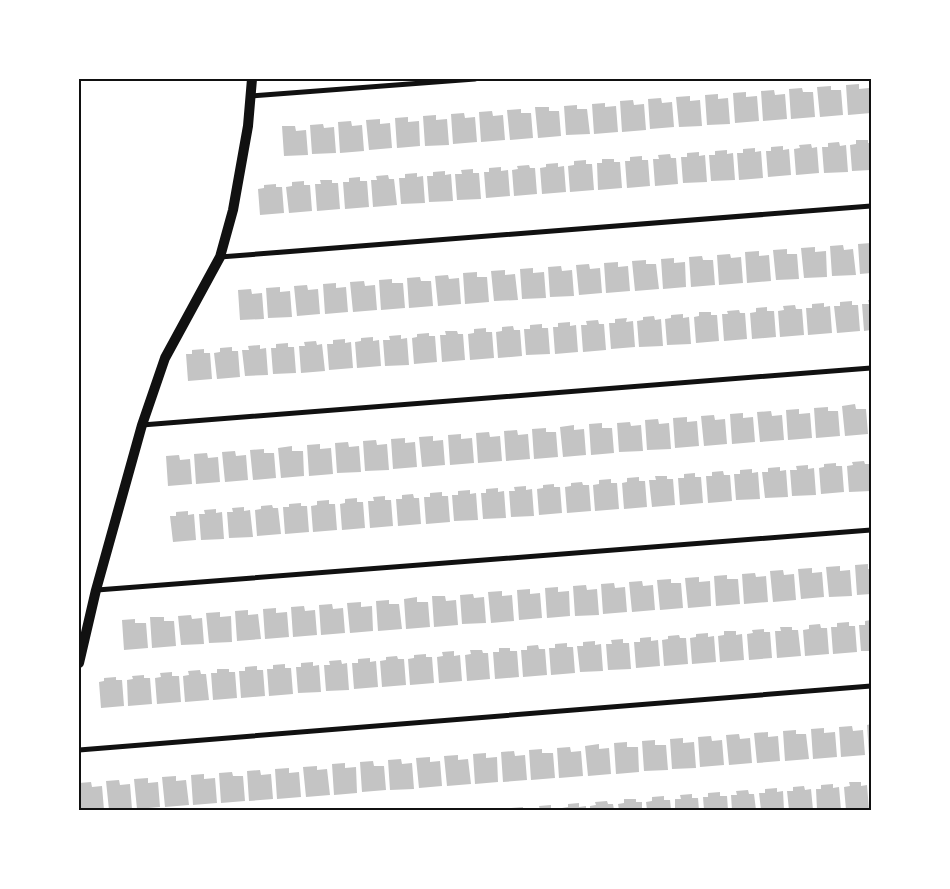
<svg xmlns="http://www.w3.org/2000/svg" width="950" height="889" viewBox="0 0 950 889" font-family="'Open Sans',sans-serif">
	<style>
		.building { fill: #c4c4c4 }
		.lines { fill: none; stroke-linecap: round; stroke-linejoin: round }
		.minor { stroke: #111; stroke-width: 5 }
		.secondary { stroke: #111; stroke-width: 10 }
		.neatline { fill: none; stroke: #111; stroke-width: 2 }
	</style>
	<rect width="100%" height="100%" fill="#fff"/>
	<path class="building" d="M859,84v5l10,-1 2,25 -23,2 -2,-30z
		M831,86v4h10l2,25 -23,2 -3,-30z
		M802,88l1,4h10l2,25 -24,2 -2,-30z
		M774,90l1,5 10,-1 2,25 -24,2 -2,-30z
		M746,92v5l11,-1 2,25 -24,2 -2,-30z
		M718,94v5l10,-1 2,26 -23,1 -2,-30z
		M690,96v5l10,-1 2,26 -23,1 -3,-30z
		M661,98l1,5 10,-1 2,25 -24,2 -2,-30z
		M633,100l1,5 10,-1 2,26 -24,2 -2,-31z
		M605,103v4l11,-1 2,26 -24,2 -2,-30z
		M577,105v4h10l3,25 -24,1 -2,-29z
		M535,107h14v4h10l2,25 -23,2z
		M521,109v4h10l2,25 -23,2 -3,-30z
		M492,111l1,5 10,-1 2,25 -24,2 -2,-30z
		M464,113l1,5 10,-1 2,25 -24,2 -2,-30z
		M436,115v5l11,-1 2,26 -24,1 -2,-30z
		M408,117v5l11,-1 1,25 -23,2 -2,-30z
		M380,119v5l10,-1 2,25 -23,2 -3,-30z
		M351,121l1,5 10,-1 2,26 -24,2 -2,-31z
		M323,124l1,4 10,-1 2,26 -24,1 -2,-29z
		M282,126h13l1,5 10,-1 2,25 -24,1z
		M856,140h12v3h3v27l-19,1 -2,-26 6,-1z
		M839,142l1,4 6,-1 2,27 -24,1 -2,-26h6v-4z
		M811,144l1,4 5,-1 2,26 -23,2 -2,-26 6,-1 -1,-3z
		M783,146v4l6,-1 2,26 -23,2 -2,-26h5v-4z
		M755,148v4l6,-1 2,27 -24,2 -2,-27h6v-4z
		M727,150v4l6,-1 2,27 -24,1 -2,-26h6v-4z
		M699,152v4l6,-1 2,27 -24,1 -2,-26h6v-4z
		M670,154l1,4h5l2,26 -23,2 -2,-27h6l-1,-4z
		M642,156v4h6l2,26 -23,2 -2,-27h5v-4z
		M602,159h12v3h6l2,26 -24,2 -1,-27h5z
		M586,160v4h6l2,26 -24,2 -2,-26 6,-1v-4z
		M558,163v4l6,-1 2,26 -24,2 -2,-26 6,-1v-3z
		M529,165l1,3h5l2,26 -23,2 -2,-26 6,-1 -1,-3z
		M501,167v4l7,-1 2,26 -24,2 -2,-26h5v-4z
		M473,169v4h6l2,26 -24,1 -2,-26h7l-1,-4z
		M445,171v4l6,-1 2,27 -24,1 -2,-26h6v-4z
		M417,173v4l6,-1 2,27 -24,1 -2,-26h6v-4z
		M388,175l1,4h5l3,26 -24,2 -2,-27h6l-1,-4z
		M360,177v4h7l2,26 -24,2 -2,-27h6v-4z
		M320,180h12v3h6l2,26 -23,2 -2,-27h6z
		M304,181v4h6l2,26 -23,2 -3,-26 6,-1v-4z
		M276,184v3h6l2,26 -24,2 -2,-26 6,-1v-3z
		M871,243v30l-11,1 -2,-30z
		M843,245l1,5 9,-1 3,26 -24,1 -2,-30z
		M815,247v5l11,-1 1,26 -23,1 -3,-30z
		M787,249v5h10l2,25 -23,1 -3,-30z
		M759,251v5l10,-1 2,26 -24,2 -2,-31z
		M730,254l1,4 10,-1 2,26 -24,2 -2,-30z
		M702,256l1,4h10l2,25 -24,2 -2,-30z
		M674,258v5l11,-1 1,25 -23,2 -2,-30z
		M646,260v4h10l3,25 -24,2 -3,-30z
		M618,262v5l10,-1 2,25 -24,2 -2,-30z
		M589,264l1,5 10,-1 2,25 -23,2 -3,-30z
		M561,266l1,5 10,-1 2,26 -24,1 -2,-30z
		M533,268v5l11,-1 2,26 -24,1 -2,-30z
		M505,270v5l10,-1 3,26 -24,1 -3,-30z
		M477,272v5h10l2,25 -24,2 -2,-31z
		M448,275l1,4 10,-1 2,26 -23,2 -3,-30z
		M420,277l1,4h10l2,25 -24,2 -2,-30z
		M392,279v4h11l2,25 -24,2 -2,-30z
		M364,281l1,5 10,-1 2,25 -24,2 -3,-30z
		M336,283v5l10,-1 2,25 -23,2 -2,-30z
		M307,285l1,5 10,-1 2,25 -23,2 -3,-30z
		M280,287v5l10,-1 2,26 -24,1 -2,-30z
		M251,289l1,5 10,-1 2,26 -24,1 -2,-30z
		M868,300h3v30l-7,1 -2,-27h7z
		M852,301v4h6l2,26 -23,2 -3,-27h6v-4z
		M824,303v4l6,-1 2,27 -24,2 -2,-27h6v-4z
		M795,305l1,4h6l2,26 -24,2 -2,-26 6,-1 -1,-4z
		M767,307v4h7l2,26 -24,2 -2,-26 6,-1v-4z
		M739,310l1,3h5l2,26 -23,2 -2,-27h6l-1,-3z
		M699,312h12v3h6l2,26 -23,2 -2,-26 5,-1z
		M683,314v4l6,-1 2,27 -24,1 -2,-26 6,-1v-3z
		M654,316l1,4 6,-1 2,27 -24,1 -2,-26 6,-1v-3z
		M627,318l-1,4 7,-1 2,26 -24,2 -2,-26h6v-4z
		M598,320l1,4h5l2,26 -23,2 -2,-27h6l-1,-4z
		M570,322v4l6,-1 2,27 -23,2 -2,-27h5v-4z
		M542,324v4h6l2,26 -24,1 -2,-26h6v-4z
		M513,326l1,4h6l2,26 -24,2 -2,-26 6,-1v-4z
		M486,328v4h6l2,26 -24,2 -2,-26 6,-1v-4z
		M445,331h12l1,3h5l2,26 -23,2 -2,-27h6z
		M429,333v3h6l2,26 -23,2 -2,-26 5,-1v-3z
		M401,335v4l6,-1 2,27 -24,1 -2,-26h7l-1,-4z
		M373,337v4l6,-1 2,26 -24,2 -2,-26 6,-1v-3z
		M345,339v4l6,-1 2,26 -24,2 -2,-26h6v-4z
		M316,341l1,4 5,-1 3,27 -24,2 -2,-27h6l-1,-4z
		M288,343v4h6l2,26 -23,1 -2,-26h5v-4z
		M260,345v4l6,-1 2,27 -23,1 -3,-26h7l-1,-4z
		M232,347v4h6l2,26 -23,2 -3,-26 6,-1v-4z
		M204,349v4h6l2,26 -24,2 -2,-27h6v-4z
		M855,404l1,5h10l2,25 -23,2 -3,-30z
		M828,407v4h10l2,25 -24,2 -2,-30z
		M799,409v5l11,-1 2,25 -24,2 -2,-30z
		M771,411l1,5 10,-1 2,25 -24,2 -3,-30z
		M743,413v5l10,-1 2,25 -23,2 -2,-30z
		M714,415l1,5 10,-1 2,25 -23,2 -3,-30z
		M687,417v5l10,-1 2,25 -24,2 -2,-30z
		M658,419l1,5 10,-1 2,26 -24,1 -2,-30z
		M630,422l1,4 10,-1 2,26 -24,1 -2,-29z
		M602,423v5h10l2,25 -23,2 -2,-31z
		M574,425v5l10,-1 2,26 -23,2 -3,-30z
		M546,428v4h10l2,25 -24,2 -2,-30z
		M517,430l1,5 10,-1 2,25 -24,2 -2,-30z
		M489,432l1,5 10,-1 2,25 -24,2 -2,-30z
		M461,434v5l11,-1 2,25 -24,2 -2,-30z
		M433,436v5l10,-1 2,25 -23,2 -3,-30z
		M405,438v5l10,-1 2,25 -24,2 -2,-30z
		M376,440l1,5 10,-1 2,26 -24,1 -2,-30z
		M348,442l1,5 10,-1 2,26 -24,1 -2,-30z
		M320,444v5l11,-1 2,26 -24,2 -2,-31z
		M292,446v5h11l1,25 -23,2 -3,-30z
		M264,449v4h10l2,25 -23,2 -3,-30z
		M235,451l1,5 10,-1 2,25 -23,2 -3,-30z
		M207,453l1,5 10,-1 2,25 -24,2 -2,-30z
		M179,455l1,5 10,-1 2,25 -24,2 -2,-30z
		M864,461l1,3h5l1,27 -22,1 -2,-26 6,-1 -1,-3z
		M836,463v3h6l2,26 -23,2 -2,-26 5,-1v-3z
		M808,465v4l6,-1 2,27 -24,1 -2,-26h7l-1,-4z
		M780,467v4l6,-1 2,27 -23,1 -3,-26h6v-4z
		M752,469v4l6,-1 2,27 -24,1 -2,-26h6v-4z
		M723,471l1,4h6l2,26 -24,2 -2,-27h6v-4z
		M695,473v4h6l2,26 -23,2 -2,-27h6v-4z
		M655,476h12v3h6l2,26 -23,2 -3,-27h7z
		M639,477v4h6l2,26 -23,2 -2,-26 5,-1v-4z
		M611,479v4h6l2,26 -24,2 -2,-26 6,-1v-4z
		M582,482l1,3h6l2,26 -24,2 -2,-26 6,-1v-3z
		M554,484v3h6l2,26 -23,2 -2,-26 6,-1v-3z
		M526,486v4l6,-1 2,27 -23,1 -2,-26h6l-1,-4z
		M498,488v4l6,-1 2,27 -23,1 -2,-26h5v-4z
		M470,490v4l6,-1 2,27 -24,1 -2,-26h6v-4z
		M442,492v4h6l2,26 -24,2 -2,-27h6v-4z
		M413,494l1,4h5l2,26 -23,2 -2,-27h6v-4z
		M385,496v4h6l2,26 -23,2 -2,-27h6l-1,-4z
		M357,498v4h6l2,26 -23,2 -2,-26 5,-1v-4z
		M329,500v4h6l2,26 -24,2 -2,-26 6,-1v-4z
		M301,503v3h6l2,26 -24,2 -2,-27h6v-3z
		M272,505l1,3h5l3,26 -24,2 -2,-26 6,-1v-3z
		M244,507v4l6,-1 3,27 -24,1 -2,-26h6l-1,-4z
		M216,509v4l6,-1 2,27 -23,1 -2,-26h6l-1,-4z
		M188,511v4l6,-1 2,26 -23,2 -3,-26h6v-4z
		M868,564v5h3v25l-14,1 -2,-30z
		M840,566v5l10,-1 2,26 -23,1 -3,-30z
		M812,568v5l10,-1 2,25 -23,2 -3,-30z
		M783,570l1,5 10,-1 2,26 -23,2 -3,-31z
		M755,573l1,4 10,-1 2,26 -24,2 -2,-30z
		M727,575v4h11l2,25 -24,2 -2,-30z
		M699,577v5l11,-1 1,25 -23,2 -3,-30z
		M671,579v4h10l2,25 -23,2 -3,-30z
		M642,581l1,5 10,-1 2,25 -23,2 -3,-30z
		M614,583l1,5 10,-1 2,25 -24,2 -2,-30z
		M586,585l1,5 10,-1 2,26 -24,1 -2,-30z
		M558,587v5l11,-1 1,25 -23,2 -2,-30z
		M530,589v5l10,-1 2,25 -23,2 -2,-30z
		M502,591v5l10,-1 2,26 -23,2 -3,-31z
		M473,594l1,4 10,-1 2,26 -24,1 -2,-29z
		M432,596h13l1,5 10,-1 2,25 -24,2z
		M417,597v5h11l2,25 -24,2 -2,-30z
		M389,600v4h10l3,25 -24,2 -2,-30z
		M361,602v5l11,-1 1,25 -23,2 -3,-30z
		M332,604l1,5 10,-1 2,25 -24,2 -2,-30z
		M304,606l1,5 10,-1 2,25 -24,2 -2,-30z
		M276,608v5l11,-1 2,25 -24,2 -2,-30z
		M248,610v5l10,-1 3,25 -24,2 -2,-30z
		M220,612v5l11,-1 1,26 -23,1 -3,-30z
		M191,615l1,4 10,-1 2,26 -23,1 -3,-29z
		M150,617h14v4h10l2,25 -24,2z
		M135,619v4h11l2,25 -24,2 -2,-30z
		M871,620v31h-10l-2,-26h6v-4z
		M849,622v4h6l2,26 -24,2 -2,-27h6v-4z
		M820,624l1,4h6l2,26 -24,2 -2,-26 6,-1v-4z
		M780,627h12v3h6l3,26 -24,2 -2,-27h6z
		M764,629v3h6l2,26 -23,2 -2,-26 6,-1 -1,-3z
		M724,631h12v4l6,-1 2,26 -24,2 -2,-26 6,-1z
		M708,633v4l6,-1 2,26 -24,2 -2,-26 6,-1v-3z
		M679,635l1,3h6l2,26 -24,2 -2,-26 6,-1v-3z
		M651,637v4l7,-1 2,26 -24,2 -2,-26h6v-4z
		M623,639v4h6l2,26 -23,1 -2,-26h6l-1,-4z
		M595,641v4l6,-1 2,27 -23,1 -3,-26h6v-4z
		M567,643v4h6l2,26 -24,2 -2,-27h6v-4z
		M538,645l1,4h6l2,26 -24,2 -2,-27h6v-4z
		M499,648h11v3h7l2,26 -24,2 -2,-27h6z
		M470,650h12l1,3h5l2,26 -23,2 -2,-26 6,-1z
		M454,651v5l6,-1 2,26 -23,2 -2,-26 6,-1 -1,-4z
		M426,654v3h6l2,26 -24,2 -2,-26 6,-1v-3z
		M397,656l1,3h6l2,26 -24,2 -2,-26 6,-1v-3z
		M370,658v4l6,-1 2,26 -24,2 -2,-26h6v-4z
		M341,660l1,4 5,-1 2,27 -23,1 -2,-26h6l-1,-4z
		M313,662v4l6,-1 2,27 -23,1 -2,-26h5v-4z
		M285,664v4h6l2,26 -24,2 -2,-27h6v-4z
		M257,666v4h6l2,26 -24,2 -2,-27h6v-4z
		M217,669h12v3h6l2,26 -24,2 -2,-27h6z
		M200,670l1,4h5l3,26 -24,2 -2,-26 6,-1 -1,-4z
		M172,672v4h7l2,26 -24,2 -2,-26 6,-1 -1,-4z
		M144,675v3h6l2,26 -24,2 -1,-26 6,-1 -1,-3z
		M116,677v3h6l2,26 -23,2 -2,-26 5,-1v-3z
		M871,724v30l-2,1 -2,-30z
		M852,726l1,5 10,-1 2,25 -24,2 -2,-30z
		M824,728v5l11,-1 2,25 -24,2 -2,-30z
		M796,730v4h10l3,25 -24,2 -2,-30z
		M768,732v5l10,-1 2,25 -23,2 -3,-30z
		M739,734l1,5 10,-1 2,25 -23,2 -3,-30z
		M711,736l1,5 10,-1 2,25 -24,2 -2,-30z
		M683,738v5l11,-1 2,26 -24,1 -2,-30z
		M655,740v5h11l2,25 -24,1 -2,-30z
		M627,742v5h11l1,25 -23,2 -2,-31z
		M599,744v5l10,-1 2,26 -23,2 -3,-30z
		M570,747l1,5 10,-1 2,25 -24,2 -2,-30z
		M542,749v4h11l2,25 -24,2 -2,-30z
		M514,751l1,5 10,-1 2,25 -24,2 -2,-30z
		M486,753v5l11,-1 1,25 -23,2 -2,-30z
		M458,755v5l10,-1 3,25 -24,2 -3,-30z
		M430,757v5l10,-1 2,25 -23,2 -3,-30z
		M401,759l1,5 10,-1 2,26 -24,1 -2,-30z
		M373,761l1,5h10l2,24 -24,2 -2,-30z
		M345,763v5l11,-1 1,26 -23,2 -2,-31z
		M317,766v4l10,-1 3,26 -24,2 -3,-30z
		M289,768v5l10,-1 2,25 -24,2 -2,-30z
		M260,770l1,5 10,-1 2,25 -24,2 -2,-30z
		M232,772l1,4h10l2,25 -24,2 -2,-30z
		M204,774v5l11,-1 2,25 -24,2 -2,-30z
		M176,776v5l10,-1 3,25 -24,2 -3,-30z
		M148,778v5l10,-1 2,25 -23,2 -3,-30z
		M119,780l1,5 10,-1 2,25 -23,1 -3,-29z
		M91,782l1,5 10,-1 2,24h-24l-1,-27z
		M849,782h12v4l6,-1 2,25h-23l-2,-23 6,-1z
		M833,784v4l6,-1 2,23h-24l-1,-21h5v-4z
		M804,786l1,4 6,-1 2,21h-24l-2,-19h6v-4z
		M777,788v4l6,-1 1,19h-23l-2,-17h6v-4z
		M748,790l1,4h5l2,16h-24l-1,-15h6l-1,-4z
		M720,792v4h7l1,14h-24l-1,-13h5v-4z
		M692,794v4h6l1,12h-24v-11h6l-1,-4z
		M664,796v4h6l1,10h-24l-1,-8 6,-1v-4z
		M624,799h12v3h6v8h-23l-1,-6 6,-1z
		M607,801l1,3h5l1,6h-24v-4l6,-1 -1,-3z
		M579,803v4l7,-1v4h-24v-2l6,-1v-3z
		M551,805v4l6,-1v2h-17l-1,-4z
		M523,807v3h-12v-2z"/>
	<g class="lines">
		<path class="minor" d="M252,96l223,-17
			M220,257l651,-51
			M142,425l729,-57
			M97,590l774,-60
			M79,750l792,-64"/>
		<path class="secondary" d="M79,663l17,-73 46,-165 23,-67 55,-101 13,-47 15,-84 4,-47"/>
	</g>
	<rect width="950" height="889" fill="none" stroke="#ffffff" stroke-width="160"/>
	<rect x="80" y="80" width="790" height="729" class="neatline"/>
</svg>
